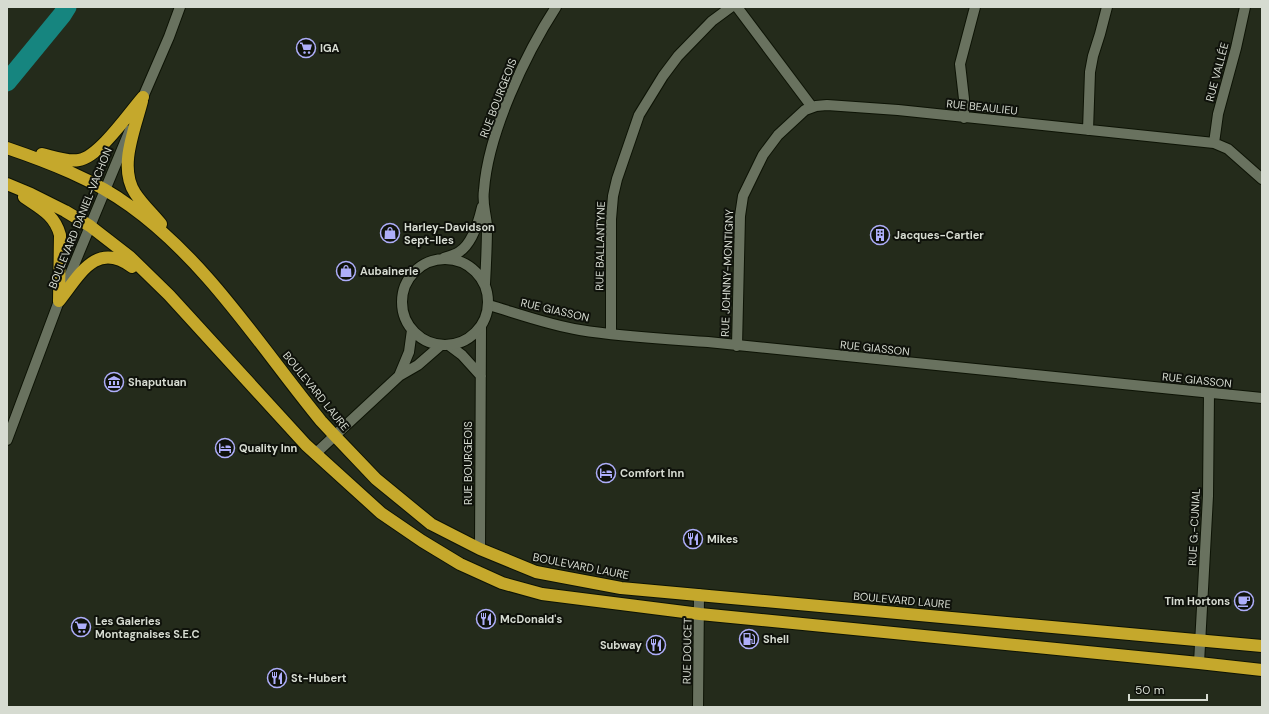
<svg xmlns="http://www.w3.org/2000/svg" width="1269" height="714" viewBox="0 0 1269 714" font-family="'DM Sans',sans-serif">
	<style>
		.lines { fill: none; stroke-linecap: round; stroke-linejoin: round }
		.river { stroke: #16857f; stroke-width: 19 }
		.street-casing { stroke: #0d1305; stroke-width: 12 }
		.secondary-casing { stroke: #0d1305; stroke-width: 12 }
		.highway-casing { stroke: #0d1305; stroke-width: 14 }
		.street { stroke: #69725f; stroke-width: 10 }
		.secondary { stroke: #69725f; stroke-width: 10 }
		.highway { stroke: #c5a82c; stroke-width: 12 }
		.labels { text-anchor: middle; stroke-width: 4; stroke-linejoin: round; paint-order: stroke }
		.poi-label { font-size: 11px; font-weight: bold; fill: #d6dbd1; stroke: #0f120b; text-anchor: start }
		.street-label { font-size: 11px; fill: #d6dbd1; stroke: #0f120b }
	</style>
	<rect width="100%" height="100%" fill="#242b1b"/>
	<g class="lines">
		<path class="river" d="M7,82l55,-67 5,-8"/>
		<g class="street-casing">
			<path id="street" d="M737,7l75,100
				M964,118v-19l-4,-35 15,-57
				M1088,130l2,-58 3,-16 7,-22 7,-27
				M1214,143l4,-29 18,-66 9,-41
				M489,305c30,9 60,20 91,25 43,7 86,9 128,12l554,56
				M611,333v-114l2,-23 4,-17 22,-64 24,-39 15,-20 34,-35 19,-14
				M450,346l12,9 19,21
				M737,346l3,-130 3,-20 20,-41 15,-20 27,-25 11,-4 11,-1 71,5 316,33 14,6 34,30
				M480,549l1,-222
				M1199,663l9,-167 1,-103
				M698,707l1,-113"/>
		</g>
		<g class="secondary-casing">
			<path id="secondary" d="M140,104l29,-67 11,-30
				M444,258c5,-2 11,-3 15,-6 13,-8 20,-32 23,-45
				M402 302a43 43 0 1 1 86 0a43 43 0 1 1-86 0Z
				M485,284c1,-19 2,-39 2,-58 -1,-13 -5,-22 -3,-36 4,-57 41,-135 72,-183
				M399,376l10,-24 3,-22
				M7,440l52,-139 71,-171
				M315,454l84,-78 19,-11 23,-20"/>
		</g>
		<g class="highway-casing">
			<path id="highway" d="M142,101c-7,28 -24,66 -7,92 7,11 18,21 26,31
				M7,148c41,14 88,32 123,58 78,56 131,142 191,215l14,15 41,43 55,45 49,25 56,23 85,16 641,58
				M42,154c12,3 25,8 37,6 20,-3 50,-47 64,-63
				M7,184l24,10 34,17 25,15 40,31 39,38 137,150 75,68 41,28 38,23 42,19 40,11 158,20 499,49 63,7
				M24,197c16,11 31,18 36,38l-1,66
				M59,301c20,-25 37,-61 73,-34"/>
		</g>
		<use href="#street" class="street"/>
		<use href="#secondary" class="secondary"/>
		<use href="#highway" class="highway"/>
	</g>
	<defs>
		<g id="supermarket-ring" transform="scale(1)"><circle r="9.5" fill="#0f120b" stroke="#aeaefa" stroke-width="1.5"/><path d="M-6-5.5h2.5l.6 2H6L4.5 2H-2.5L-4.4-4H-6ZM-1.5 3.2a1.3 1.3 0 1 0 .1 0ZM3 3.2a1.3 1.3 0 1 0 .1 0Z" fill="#aeaefa"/></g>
		<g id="shop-ring" transform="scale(1)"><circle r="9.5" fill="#0f120b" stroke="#aeaefa" stroke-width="1.5"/><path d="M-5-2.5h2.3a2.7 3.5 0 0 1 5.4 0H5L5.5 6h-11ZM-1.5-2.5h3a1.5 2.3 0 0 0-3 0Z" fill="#aeaefa"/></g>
		<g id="building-ring" transform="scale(1)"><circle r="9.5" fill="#0f120b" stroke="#aeaefa" stroke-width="1.5"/><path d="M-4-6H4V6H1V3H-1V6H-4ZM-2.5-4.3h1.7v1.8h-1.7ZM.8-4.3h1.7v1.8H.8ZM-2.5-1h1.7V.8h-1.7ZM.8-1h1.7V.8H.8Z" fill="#aeaefa"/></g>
		<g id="museum-ring" transform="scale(1)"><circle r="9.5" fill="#0f120b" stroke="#aeaefa" stroke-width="1.5"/><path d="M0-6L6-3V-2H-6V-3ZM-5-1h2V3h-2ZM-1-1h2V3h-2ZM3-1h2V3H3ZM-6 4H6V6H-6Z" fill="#aeaefa"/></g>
		<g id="hotel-ring" transform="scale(1)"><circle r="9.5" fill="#0f120b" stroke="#aeaefa" stroke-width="1.5"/><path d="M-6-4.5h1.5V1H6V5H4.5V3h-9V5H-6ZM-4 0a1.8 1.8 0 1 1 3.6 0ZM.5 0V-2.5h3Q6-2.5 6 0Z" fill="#aeaefa"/></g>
		<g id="restaurant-ring" transform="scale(1)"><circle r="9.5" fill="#0f120b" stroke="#aeaefa" stroke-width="1.5"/><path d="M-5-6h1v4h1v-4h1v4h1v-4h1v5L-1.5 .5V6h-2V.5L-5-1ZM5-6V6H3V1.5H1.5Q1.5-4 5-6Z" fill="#aeaefa"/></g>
		<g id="cafe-ring" transform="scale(1)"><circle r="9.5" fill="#0f120b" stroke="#aeaefa" stroke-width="1.5"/><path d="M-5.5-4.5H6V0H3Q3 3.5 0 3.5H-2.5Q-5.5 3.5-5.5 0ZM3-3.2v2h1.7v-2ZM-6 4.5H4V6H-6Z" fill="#aeaefa"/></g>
		<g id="fuel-ring" transform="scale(1)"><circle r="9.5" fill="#0f120b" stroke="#aeaefa" stroke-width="1.5"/><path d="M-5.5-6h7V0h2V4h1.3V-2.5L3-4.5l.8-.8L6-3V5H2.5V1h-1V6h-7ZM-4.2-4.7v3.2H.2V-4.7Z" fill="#aeaefa"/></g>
	</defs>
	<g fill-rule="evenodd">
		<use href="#supermarket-ring" x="306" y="48"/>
		<use href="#shop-ring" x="390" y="233"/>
		<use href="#building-ring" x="880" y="235"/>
		<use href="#shop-ring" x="346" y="271"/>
		<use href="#museum-ring" x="114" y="382"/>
		<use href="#hotel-ring" x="225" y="448"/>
		<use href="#hotel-ring" x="606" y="473"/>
		<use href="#restaurant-ring" x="693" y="539"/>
		<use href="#cafe-ring" x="1244" y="601"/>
		<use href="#restaurant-ring" x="486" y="619"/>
		<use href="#supermarket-ring" x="81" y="627"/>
		<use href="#fuel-ring" x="749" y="639"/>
		<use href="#restaurant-ring" x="656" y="645"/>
		<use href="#restaurant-ring" x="277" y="678"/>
	</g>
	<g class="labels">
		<g class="poi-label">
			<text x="320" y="52">IGA</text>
			<text x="404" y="231">Harley-Davidson<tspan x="404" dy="13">Sept-Iles</tspan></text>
			<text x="894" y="239">Jacques-Cartier</text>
			<text x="360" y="275">Aubainerie</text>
			<text x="128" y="386">Shaputuan</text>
			<text x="239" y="452">Quality Inn</text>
			<text x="620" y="477">Comfort Inn</text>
			<text x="707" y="543">Mikes</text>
			<text x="1230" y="605" text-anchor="end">Tim Hortons</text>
			<text x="500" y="623">McDonald's</text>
			<text x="95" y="625">Les Galeries<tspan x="95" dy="13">Montagnaises S.E.C</tspan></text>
			<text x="763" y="643">Shell</text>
			<text x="642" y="649" text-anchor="end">Subway</text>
			<text x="291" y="682">St-Hubert</text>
		</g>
		<g class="street-label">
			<text transform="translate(1217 72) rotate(-75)" y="4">RUE VALLÉE</text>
			<text transform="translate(498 98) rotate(-69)" y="4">RUE BOURGEOIS</text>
			<text transform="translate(982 107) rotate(6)" y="4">RUE BEAULIEU</text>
			<text transform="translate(80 218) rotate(-68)" y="4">BOULEVARD DANIEL-VACHON</text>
			<text transform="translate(600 246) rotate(-89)" y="4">RUE BALLANTYNE</text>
			<text transform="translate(727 273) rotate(-88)" y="4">RUE JOHNNY-MONTIGNY</text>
			<text transform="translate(555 310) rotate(13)" y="4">RUE GIASSON</text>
			<text transform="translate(875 348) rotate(6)" y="4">RUE GIASSON</text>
			<text transform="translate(1197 380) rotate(6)" y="4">RUE GIASSON</text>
			<text transform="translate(316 391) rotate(51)" y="4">BOULEVARD LAURE</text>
			<text transform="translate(468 463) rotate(-90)" y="4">RUE BOURGEOIS</text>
			<text transform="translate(1194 527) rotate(-87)" y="4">RUE G.-CUNIAL</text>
			<text transform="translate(581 566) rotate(11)" y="4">BOULEVARD LAURE</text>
			<text transform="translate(902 600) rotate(5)" y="4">BOULEVARD LAURE</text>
			<text transform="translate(687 651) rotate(-89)" y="4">RUE DOUCET</text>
		</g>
	</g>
	<rect width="1269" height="714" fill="none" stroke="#d6dbd1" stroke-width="16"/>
	<path d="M1129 694v6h78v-6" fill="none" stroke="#d6dbd1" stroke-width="2"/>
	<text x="1135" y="694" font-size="12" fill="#d6dbd1" stroke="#0f120b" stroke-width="3" paint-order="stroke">50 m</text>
</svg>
